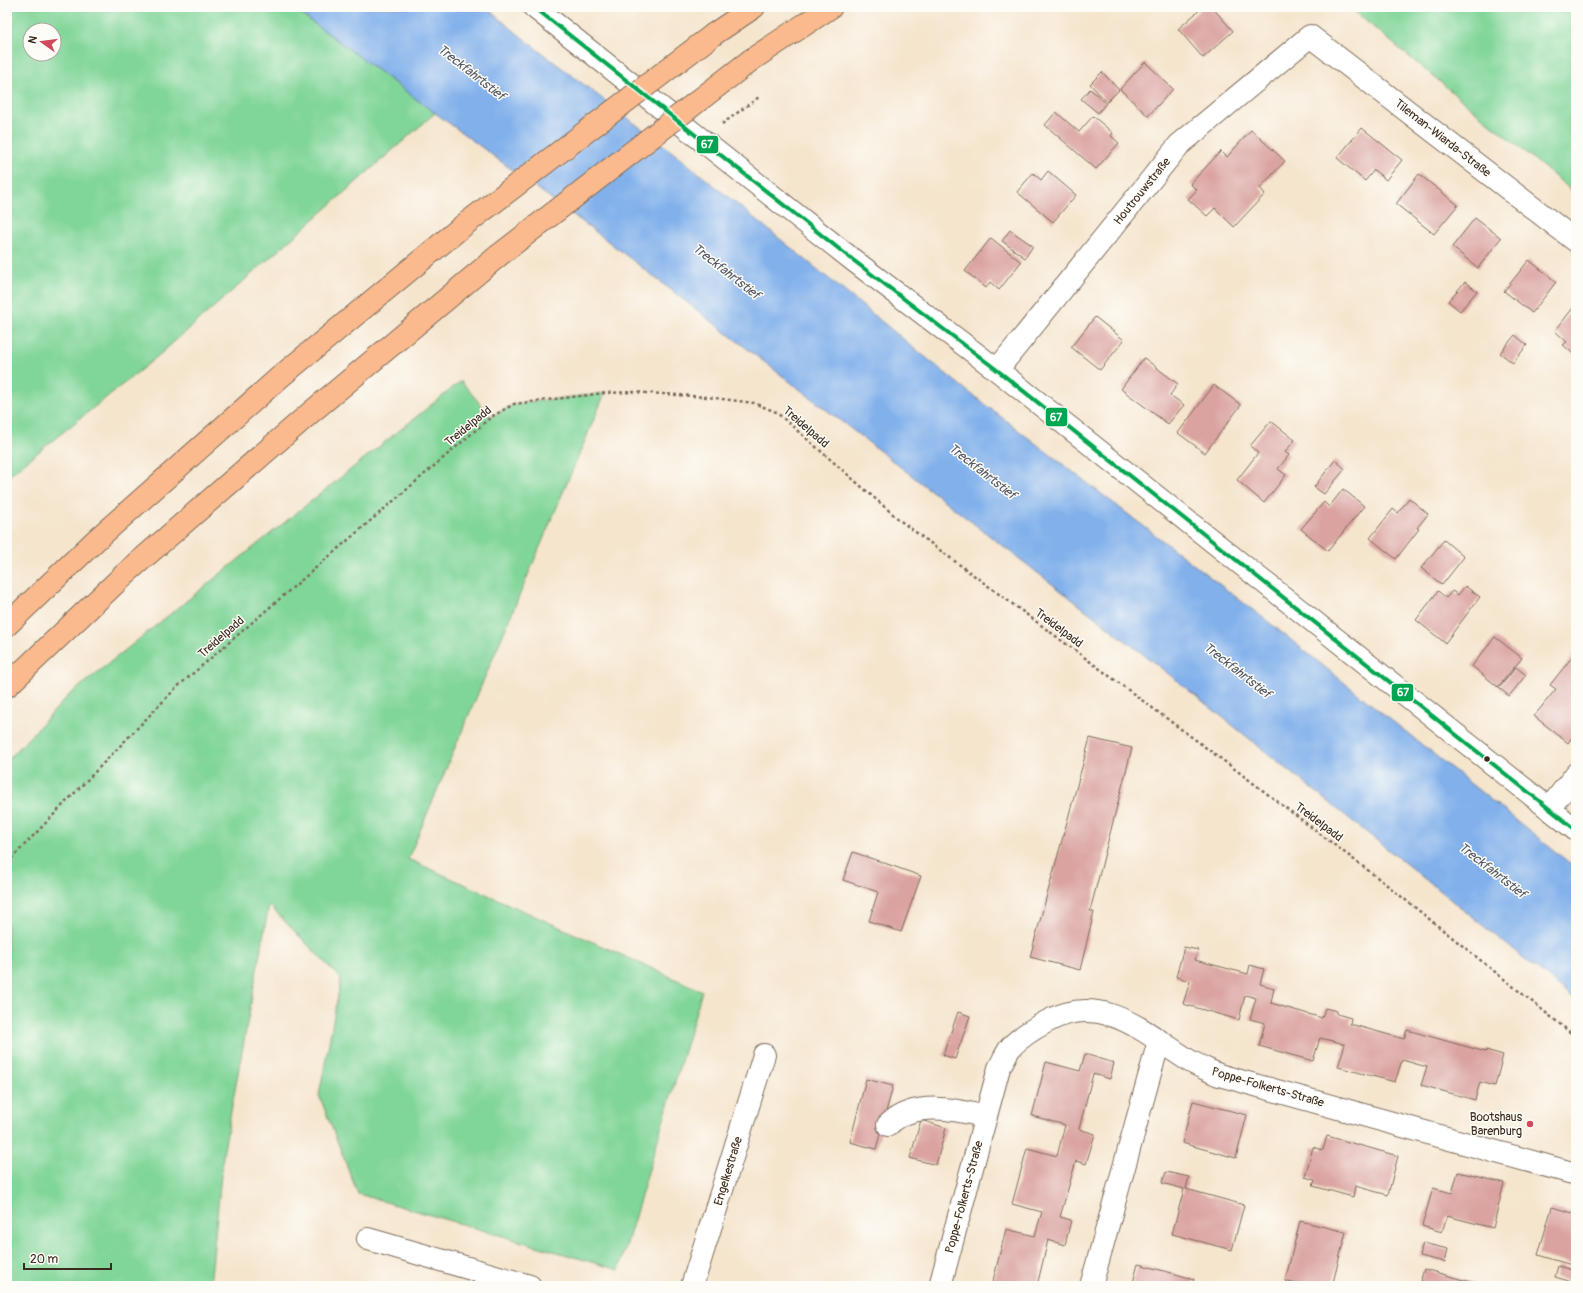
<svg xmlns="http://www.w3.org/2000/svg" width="1583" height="1293" viewBox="0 0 1583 1293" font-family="Pangolin,sans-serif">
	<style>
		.green { fill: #80d598; stroke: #5e805b; fill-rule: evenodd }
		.water { fill: #81b0eb; stroke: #5e6d84 }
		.building { fill: #daa3a0 }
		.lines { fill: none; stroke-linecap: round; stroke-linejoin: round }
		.minor-casing { stroke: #7c6b5b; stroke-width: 24 }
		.highway-casing { stroke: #7c6b5b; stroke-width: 24 }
		.path { stroke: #7c6b5b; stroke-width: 2.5; stroke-dasharray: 3 3; stroke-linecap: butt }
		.minor { stroke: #fff; stroke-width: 22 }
		.highway { stroke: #fbba8d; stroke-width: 22 }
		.highway-bridge-casing { stroke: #7c6b5b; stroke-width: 24; stroke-linecap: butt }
		.highway-bridge { stroke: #fbba8d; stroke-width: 22 }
		.bus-1-casing { stroke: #fdfcf7; stroke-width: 7 }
		.bus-1 { stroke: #00a651; stroke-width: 4 }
		.bus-dot { fill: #3b2a1e; stroke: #fdfcf7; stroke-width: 1.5 }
		.poi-dot { fill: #d1495b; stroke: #fdfcf7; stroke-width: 1.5 }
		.labels { text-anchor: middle; stroke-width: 3; stroke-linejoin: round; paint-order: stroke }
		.street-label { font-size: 12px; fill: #3b2a1e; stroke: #fdfcf7 }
		.poi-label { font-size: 12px; fill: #3b2a1e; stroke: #fdfcf7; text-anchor: end }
		.water-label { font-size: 13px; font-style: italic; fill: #545966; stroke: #fdfcf7 }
		.line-badge { stroke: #fdfcf7; stroke-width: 1.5 }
		.badge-label { font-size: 11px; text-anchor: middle; font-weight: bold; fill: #fff }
	</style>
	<rect width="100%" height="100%" fill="#fdfcf7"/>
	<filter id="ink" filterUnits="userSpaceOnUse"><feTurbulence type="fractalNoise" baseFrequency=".025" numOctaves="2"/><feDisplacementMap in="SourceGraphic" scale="8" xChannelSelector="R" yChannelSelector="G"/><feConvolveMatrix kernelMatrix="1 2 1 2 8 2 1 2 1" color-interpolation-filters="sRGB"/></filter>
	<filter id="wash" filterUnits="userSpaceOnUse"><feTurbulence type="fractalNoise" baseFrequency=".012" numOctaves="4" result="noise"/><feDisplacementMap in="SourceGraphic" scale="16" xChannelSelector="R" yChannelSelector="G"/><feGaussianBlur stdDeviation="0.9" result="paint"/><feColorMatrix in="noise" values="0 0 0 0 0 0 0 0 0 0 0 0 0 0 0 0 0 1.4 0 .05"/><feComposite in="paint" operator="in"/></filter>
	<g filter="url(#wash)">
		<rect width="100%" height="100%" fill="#f5e5cd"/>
		<path class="green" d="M7,7h285l143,106 -277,243 -151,121zM30,30h24v24h-24z
			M1349,7h227v187z
			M461,381l30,36 23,-13 91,-11 -197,466 294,132 -83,279 -261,-76 -39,-99 22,-116 -72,-74 -46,250 -13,131h-203v-525l61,-65z"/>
		<path class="water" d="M292,7h193l48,39 146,111 287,233 300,230 310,248v132l-415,-332 -573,-442z"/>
		<g id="blocks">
			<path class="building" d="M1203,7h9l21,24 -30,27 -25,-29z
				M1145,62l28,27 -25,27 -28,-27z
				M1102,72l17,18 -12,12 -17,-18z
				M1090,89l16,14 -8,10 -17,-14z
				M1056,112l23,20 14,-16 20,17 -2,3 8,7 -23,26 -51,-44z
				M1362,128l40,32 -16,20 -12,-10 -9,11 -28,-23z
				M1251,130l34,31 -25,27 5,6 -31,33 -19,-19 -8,8 -19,-17 9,-9 -7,-6 31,-33 6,6z
				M1048,171l28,24 -23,27 -36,-30 16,-19 8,7z
				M1419,174l39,31 -24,29 -38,-30z
				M1475,218l26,20 -23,30 -26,-21z
				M1010,230l23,16 -8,12 -23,-17z
				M991,238l30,24 -22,28 -9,-8 -4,6 -21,-17z
				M1529,260l27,22 -24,31 -28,-22z
				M1465,282l12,9 -17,20 -12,-10z
				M1576,304v52l-13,-11 4,-3 -12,-11z
				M1095,317l29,23 -24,30 -29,-23z
				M1515,335l12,10 -14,18 -13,-10z
				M1144,358l34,26 -8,11 14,10 -16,19 -47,-35z
				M1214,385l27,20 -36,48 -27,-20z
				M1271,421l24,19 -10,12 4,3 -11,14 8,6 -22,28 -27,-23 21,-27 -8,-7z
				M1335,460l10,9 -21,25 -10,-7z
				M1343,489l21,17 -36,45 -27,-22 23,-27 5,5z
				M1409,498l19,16 -11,14 2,1 -23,30 -26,-21 23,-29 5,4z
				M1444,540l20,17 -22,28 -21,-17z
				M1465,586l15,11 -35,46 -29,-23 22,-29 8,7 6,-7 6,4z
				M1495,637l27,21 -24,29 -26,-21z
				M1576,652v80l-8,11 -34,-27 22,-27 -6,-4z
				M1516,667l10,8 -17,21 -10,-8z
				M1090,738l42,10 -42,163 4,1 -14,58 -50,-13z
				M853,852l68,24 -20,56 -32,-11 9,-29 -35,-12z
				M1184,947l14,3 -3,10 53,14 2,-9 14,4 -4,15 14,4 -3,15 51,15 3,-10 12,3v3l14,4 -1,6 54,15 3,-9 79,22v-2l17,5 -8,31 -15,-4 -5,18 -54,-15 6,-18 -25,-7 -7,22 -57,-15 7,-23 -25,-6 -7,23 -54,-15 6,-23 -15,-4 6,-21 -11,-3 -6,25 -56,-16 7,-23 -14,-4z
				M958,1012l12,4 -15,43 -12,-4z
				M1085,1054l29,9 -4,16 -17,-5 -14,55 16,5 -9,30 -10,-3 -16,56 11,3 -6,25 -17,-5 -11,46 -45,-1 14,-56 29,7 3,-11 4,-13 -30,-8 15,-56 30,8 8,-31 -33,-9 14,-54 34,9z
				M866,1079l27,7 -17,63 -26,-7z
				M1193,1101l54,14 -11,43 -54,-15z
				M921,1120l25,8 -10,37 -26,-7z
				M1327,1136l71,20 -10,39 -33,-9 -2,11 -40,-11 2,-6 -10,-3 8,-30 10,3z
				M1166,1172l23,5 -3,12 58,16 -12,45 -60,-16 12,-45 -22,-6z
				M1458,1172l46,11 -11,45 -46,-12 -5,16 -20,-6 11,-38 19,5z
				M1552,1207l24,7 -1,52 -37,-11z
				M1300,1221l46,11 -14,54h-29l-18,-5z
				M1423,1243l25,6 -3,13 -26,-6z
				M1138,1264l56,15 -2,7h-60z
				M1558,1266l18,5v12l-21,-6z
				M1424,1269l55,15 -1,2h-59z"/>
		</g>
	</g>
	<g filter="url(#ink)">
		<use href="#blocks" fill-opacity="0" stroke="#7c6b5b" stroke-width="1"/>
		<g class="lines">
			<g class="minor-casing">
				<path id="minor" d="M534,7l319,253 144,110 579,460
					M997,370l182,-225 131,-109 266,205
					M1549,809l27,-35
					M888,1125c26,-25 67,-16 98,-8
					M368,1239l162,47
					M692,1286l72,-231
					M940,1286l59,-218c4,-7 7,-15 12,-21 10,-11 22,-18 35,-25 55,-31 98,10 142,38 10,6 21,10 31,15l357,99
					M1091,1286l68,-245"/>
			</g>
			<g class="highway-casing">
				<path id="highway" d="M714,34l40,-27
					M751,60l80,-53
					M7,625l89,-85 184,-163 184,-152
					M7,686l118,-112 184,-160 189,-158"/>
			</g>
			<path class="path" d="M722,124l37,-27
				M7,863l169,-175 315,-271 23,-13 91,-11 29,-1 73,5 47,6 22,9 126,110 330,245 150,114 194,156"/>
			<use href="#minor" class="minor"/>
			<use href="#highway" class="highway"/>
			<g class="highway-bridge-casing">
				<path id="highway-bridge" d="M464,225l250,-191
					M498,256l253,-196"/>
			</g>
			<use href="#highway-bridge" class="highway-bridge"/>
			<g class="bus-1-casing">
				<path id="bus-1" d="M534,7l319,253 144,110 579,460"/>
			</g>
			<use href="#bus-1" class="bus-1"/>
		</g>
	</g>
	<circle class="bus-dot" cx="1487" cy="759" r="3.5"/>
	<circle class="poi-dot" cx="1530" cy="1124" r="4"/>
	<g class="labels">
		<g class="street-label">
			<text transform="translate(1443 138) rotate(38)" y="4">Tileman-Wiarda-Straße</text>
			<text transform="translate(1142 191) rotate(-51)" y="4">Houtrouwstraße</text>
			<text transform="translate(468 426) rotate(-39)" y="4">Treidelpadd</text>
			<text transform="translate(806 427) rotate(41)" y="4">Treidelpadd</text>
			<text transform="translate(1059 628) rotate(37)" y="4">Treidelpadd</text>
			<text transform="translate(221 637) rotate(-41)" y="4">Treidelpadd</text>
			<text transform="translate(1319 822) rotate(37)" y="4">Treidelpadd</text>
			<text transform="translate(1268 1087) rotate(16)" y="4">Poppe-Folkerts-Straße</text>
			<text transform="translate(728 1171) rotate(-73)" y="4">Engelkestraße</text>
			<text transform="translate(964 1197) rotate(-75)" y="4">Poppe-Folkerts-Straße</text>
		</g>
		<g class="poi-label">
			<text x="1522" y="1121">Bootshaus<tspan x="1522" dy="14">Barenburg</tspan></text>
		</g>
		<g class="water-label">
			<text transform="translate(472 72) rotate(38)" y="5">Treckfahrtstief</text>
			<text transform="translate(727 271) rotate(38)" y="5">Treckfahrtstief</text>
			<text transform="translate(983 471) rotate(38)" y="5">Treckfahrtstief</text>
			<text transform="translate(1238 670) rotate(38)" y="5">Treckfahrtstief</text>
			<text transform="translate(1493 870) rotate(38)" y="5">Treckfahrtstief</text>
		</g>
	</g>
	<g class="line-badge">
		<rect x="696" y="135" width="23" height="19" rx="4" fill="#00a651"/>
		<rect x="1045" y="407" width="23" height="20" rx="4" fill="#00a651"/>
		<rect x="1391" y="683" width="23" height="19" rx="4" fill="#00a651"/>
	</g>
	<g class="badge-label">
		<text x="707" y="148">67</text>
		<text x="1056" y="421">67</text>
		<text x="1403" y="696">67</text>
	</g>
	<rect width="1583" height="1293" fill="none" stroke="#fdfcf7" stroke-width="24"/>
	<g transform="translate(42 42) rotate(284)"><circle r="19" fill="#fdfcf7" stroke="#afa8a0"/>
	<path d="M0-3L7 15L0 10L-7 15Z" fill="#d1495b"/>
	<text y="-6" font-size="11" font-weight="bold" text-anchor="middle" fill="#3b2a1e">N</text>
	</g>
	<path d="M24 1263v6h87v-6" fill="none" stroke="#3b2a1e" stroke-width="2"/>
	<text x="30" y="1263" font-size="12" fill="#3b2a1e" stroke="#fdfcf7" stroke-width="3" paint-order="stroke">20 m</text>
</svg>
